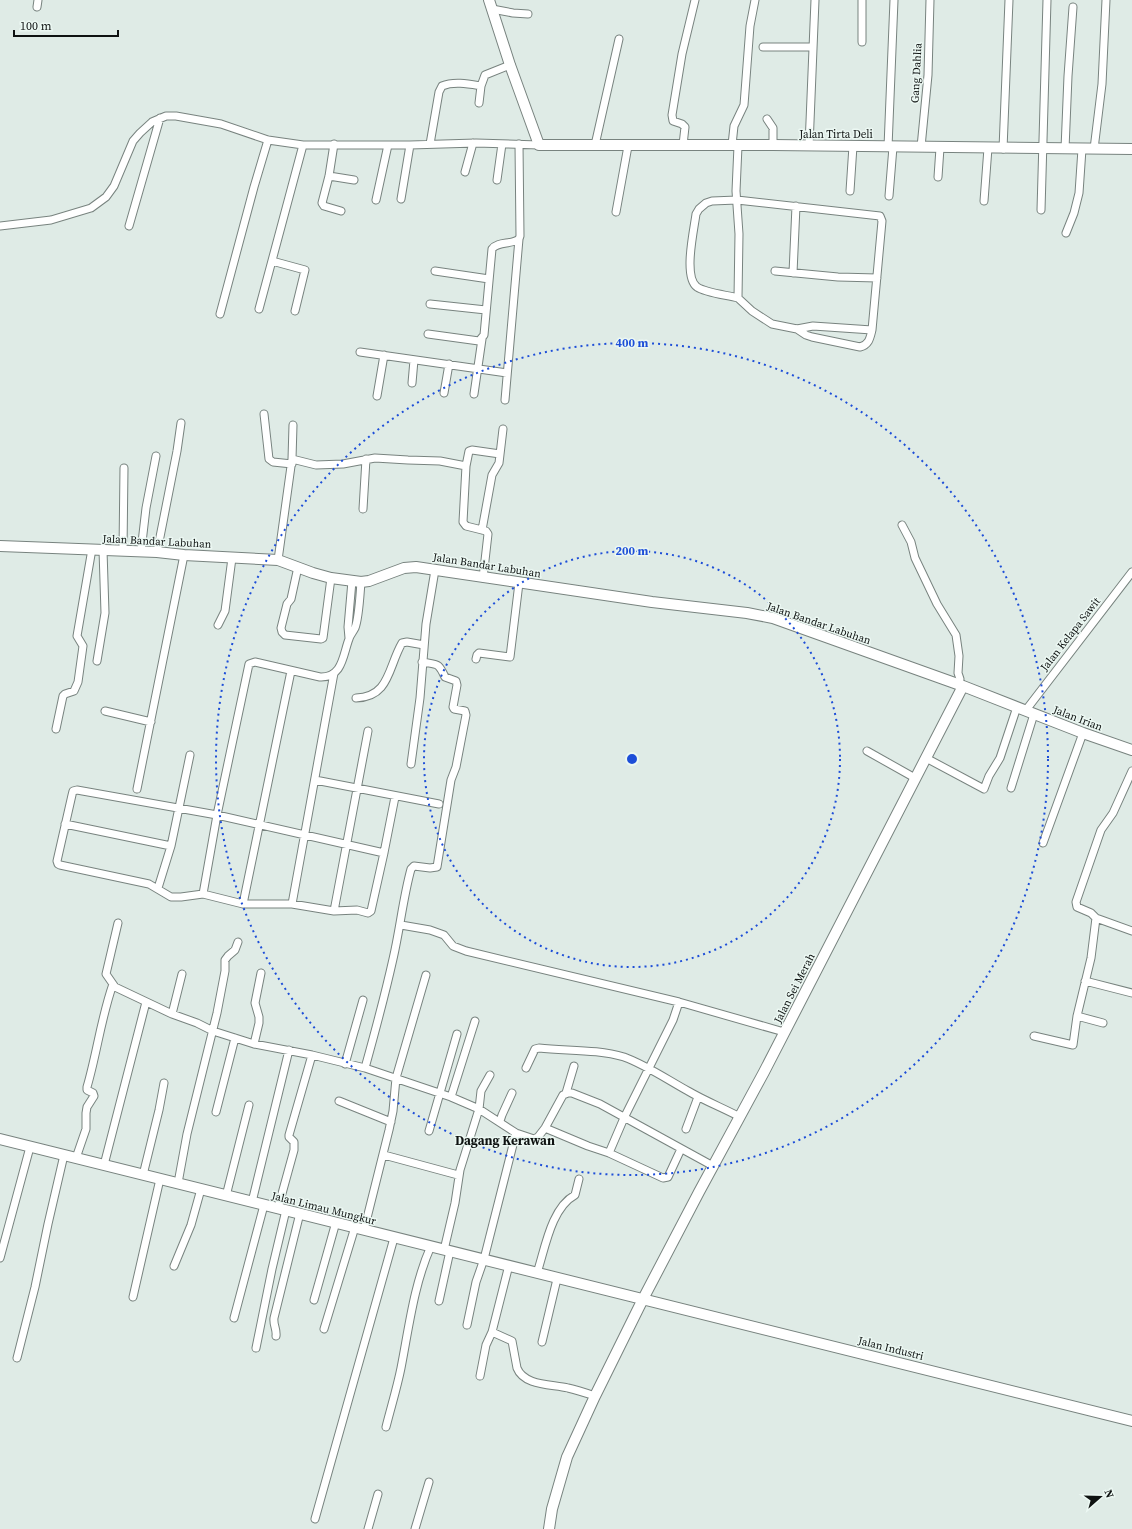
<svg xmlns="http://www.w3.org/2000/svg" width="1132" height="1529" viewBox="0 0 1132 1529" font-family="'Source Serif 4',serif">
	<style>
		.lines { fill: none; stroke-linecap: round; stroke-linejoin: round }
		.street-casing { stroke: #78837f; stroke-width: 9 }
		.secondary-casing { stroke: #78837f; stroke-width: 12 }
		.street { stroke: #fff; stroke-width: 7 }
		.secondary { stroke: #fff; stroke-width: 10 }
		.ring { fill: none; stroke: #1d4ed8; stroke-width: 2; stroke-dasharray: 2 4 }
		.labels { text-anchor: middle; stroke-width: 3; stroke-linejoin: round; paint-order: stroke }
		.street-label { font-size: 11px; fill: #0e1211; stroke: #ecf8f3 }
		.quarter-label { font-size: 13px; font-weight: bold; fill: #0e1211; stroke: #ecf8f3 }
		.centre { fill: #1d4ed8; stroke: #ecf8f3; stroke-width: 2 }
		.ring-label { font-size: 12px; text-anchor: middle; font-weight: bold; fill: #1d4ed8; stroke: #ecf8f3; stroke-width: 3; stroke-linejoin: round; paint-order: stroke }
	</style>
	<rect width="100%" height="100%" fill="#dfebe6"/>
	<g class="lines">
		<g class="street-casing">
			<path id="street" d="M37,7l1,-7
				M492,9l21,4 15,1
				M862,42v-42
				M763,47h50
				M479,103l2,-17 4,-11 25,-10
				M767,119l6,9v17
				M334,144l-5,32 -7,27 2,3 17,5
				M430,144l9,-52 3,-6c12,-5 27,-2 39,0
				M595,145l24,-106
				M683,145l2,-18 -3,-3 -9,-3 -1,-6 10,-61 13,-54
				M732,145l2,-19 10,-21 6,-79 5,-26
				M738,146l-2,45 3,43 -1,64 14,13 20,13 25,5 16,-3 59,4 10,-109 -2,-5 -143,-16 -25,1 -6,2 -7,6 -3,5c-2,16 -13,63 1,73 9,6 30,8 41,11
				M809,146l6,-146
				M888,147l6,-147
				M921,147l7,-72 2,-75
				M1003,149l6,-149
				M1065,149l3,-73 5,-69
				M1094,149l8,-65 4,-84
				M465,172l8,-29
				M329,176l25,4
				M938,177l2,-29
				M497,180l5,-36
				M850,191l3,-45
				M889,196l4,-49
				M401,199l9,-54
				M376,200l12,-55
				M984,201l4,-53
				M1041,210l6,-210
				M616,212l12,-66
				M0,226l51,-6 40,-12 15,-11 8,-11 19,-45 7,-8 12,-11 14,-6h10l45,8 47,16 35,5h107l66,-2 63,2
				M129,226l31,-108
				M1066,233l8,-20 5,-20 3,-44
				M272,261l33,9 -10,41
				M435,271l54,8
				M775,271l63,6 39,1
				M793,273l3,-67
				M430,304l56,6
				M259,309l44,-164
				M220,314l34,-127 14,-47
				M797,329l9,6 6,2 48,10c9,-2 10,-9 12,-17
				M428,334l51,7 5,-6 8,-86c6,-8 19,-4 27,-10l1,-3 -1,-92
				M360,352l147,21
				M412,383l2,-23
				M444,393l5,-29
				M474,394l8,-55
				M377,396l7,-41
				M505,400l14,-161
				M264,414l5,45 4,3 19,2
				M292,459l1,-34
				M466,466l3,-15 3,-1 28,4
				M363,509l3,-50
				M902,525l9,17 4,16 22,46 19,31 3,21 -1,17 2,6 -1,6
				M482,530l10,-55 7,-12 4,-34
				M123,550l1,-82
				M141,551l5,-43 10,-52
				M157,552l20,-101 4,-28
				M278,560l14,-101 24,6 27,-1 32,-6 33,2 32,1 26,5 -3,56 3,4 20,5 2,3 -5,44
				M298,567l-7,32 -4,5 -6,24 1,4 3,3 36,4 2,-1 8,-60
				M218,625l7,-14 7,-53
				M349,638l-1,-11 4,-46
				M476,659l1,-4 2,-2 31,4 9,-74
				M97,661l8,-48 -2,-63
				M356,698c34,-1 32,-31 46,-55l5,-1 17,3
				M1026,710l106,-138
				M105,711l46,11
				M56,729l7,-33 2,-2 9,-3 4,-9 5,-36 -6,-10 15,-87
				M867,751l48,27
				M926,758l58,31 5,-13 11,-18 17,-51
				M411,764l9,-66 6,-74 9,-54
				M315,780l124,24
				M1011,788l23,-74
				M137,789l47,-234
				M65,824l106,22
				M1043,843l40,-110
				M384,853l-167,-38 -140,-25 -4,1 -1,4 -15,66 1,3 2,1 89,19 22,13h10l22,-3 40,10h49l42,7 23,-1 11,3 3,-2c9,-38 17,-76 24,-114
				M158,888l13,-42 19,-91
				M203,894l14,-79 32,-151 6,-2 65,15c23,1 23,-23 29,-38 1,-4 4,-7 6,-11 4,-10 5,-34 6,-46
				M243,904l48,-233
				M292,904l42,-231
				M334,911l34,-180
				M1096,918l-5,-5 -14,-6 -1,-5 25,-72 12,-17 19,-42
				M118,923l-12,51 9,13 57,27 25,9 16,8 41,13 58,11 53,13 86,29 28,12 37,24 18,6 4,-2 7,-9 18,-33 5,-2h4l28,11 113,62
				M401,925l29,5 14,5 9,11 13,5 213,51 105,30
				M1085,981l47,12
				M172,1014l10,-40
				M1077,1016l26,7
				M1034,1036l39,9 4,-29 14,-58 5,-40 36,13
				M254,1044l5,-21v-6l-4,-14 6,-30
				M345,1064l18,-64
				M365,1068c10,-36 20,-73 28,-109 7,-30 10,-61 18,-90l3,-3 16,2 7,-1 10,-62 4,-25 5,-13 10,-52 -1,-4 -11,-2 -1,-2 4,-22 -1,-4 -11,-4c-7,-15 -7,-12 -23,-15
				M526,1068l9,-19 4,-1c28,3 58,1 85,9 22,8 44,23 64,34 17,10 35,17 52,26
				M566,1093l8,-27
				M451,1097l24,-76
				M339,1101l52,21
				M216,1112l19,-74
				M500,1121l2,-6 10,-22
				M545,1128l43,18 21,7 54,25 5,-1 13,-28
				M686,1129l12,-32
				M429,1131l28,-97
				M609,1153l15,-35 49,-98 6,-18
				M384,1155l74,20
				M76,1158l10,-29v-16l1,-6 7,-11 -1,-3 -6,-3v-3c10,-34 14,-69 26,-103
				M104,1165l42,-163
				M143,1175l16,-65 5,-27
				M178,1183l9,-49 30,-121 8,-42v-11l3,-4 7,-6 3,-8
				M226,1196l23,-91
				M252,1202l37,-152
				M278,1208l16,-58v-8l-5,-5v-2l23,-80
				M364,1230l25,-100 4,-19 3,-33 30,-103
				M444,1250l11,-47 5,-33 19,-61 2,-18 9,-16
				M0,1258l30,-111
				M174,1266l17,-41 10,-36
				M537,1273c8,-24 14,-65 38,-78l4,-16
				M133,1297l27,-118
				M314,1300l22,-78
				M439,1301l11,-50
				M234,1318l30,-113
				M467,1325l9,-43 8,-23 32,-126
				M324,1329l31,-102
				M492,1332l20,9 5,27c7,18 35,16 51,20 9,2 18,5 27,8
				M276,1336c1,-7 -3,-11 -2,-18l26,-105
				M542,1342l15,-63
				M256,1348l16,-79 14,-59
				M17,1358l18,-71 13,-63 16,-69
				M480,1376l6,-31 6,-13 17,-67
				M386,1427c5,-20 11,-39 15,-59 8,-41 13,-84 30,-122
				M315,1519l79,-281
				M368,1529l10,-35
				M415,1529l14,-47"/>
		</g>
		<g class="secondary-casing">
			<path id="secondary" d="M489,0l21,65 29,80h234l359,4
				M0,546l157,6 27,3 94,5 35,13 18,5 30,4 8,-1 35,-13 12,-1 236,35 95,11 26,5 190,68 120,47 49,17
				M0,1139l1132,282
				M549,1529l3,-20 15,-52 28,-61 48,-97 56,-107 65,-120 199,-386"/>
		</g>
		<use href="#street" class="street"/>
		<use href="#secondary" class="secondary"/>
	</g>
	<g class="ring">
		<circle cx="632" cy="759" r="208"/>
		<circle cx="632" cy="759" r="416"/>
	</g>
	<g class="labels">
		<g class="street-label">
			<text transform="translate(916 73) rotate(-87)" y="4">Gang Dahlia</text>
			<text x="836" y="138">Jalan Tirta Deli</text>
			<text transform="translate(157 541) rotate(3)" y="4">Jalan Bandar Labuhan</text>
			<text transform="translate(487 565) rotate(9)" y="4">Jalan Bandar Labuhan</text>
			<text transform="translate(819 623) rotate(19)" y="4">Jalan Bandar Labuhan</text>
			<text transform="translate(1070 634) rotate(-52)" y="4">Jalan Kelapa Sawit</text>
			<text transform="translate(1078 718) rotate(21)" y="4">Jalan Irian</text>
			<text transform="translate(794 988) rotate(-63)" y="4">Jalan Sei Merah</text>
			<text transform="translate(324 1208) rotate(14)" y="4">Jalan Limau Mungkur</text>
			<text transform="translate(891 1348) rotate(14)" y="4">Jalan Industri</text>
		</g>
		<g class="quarter-label">
			<text x="505" y="1145">Dagang Kerawan</text>
		</g>
	</g>
	<circle cx="632" cy="759" r="6" class="centre"/>
	<g class="ring-label">
		<text x="632" y="347">400 m</text>
		<text x="632" y="555">200 m</text>
	</g>
	<g transform="translate(1100 1497) rotate(70)" stroke="#ecf8f3" stroke-width="3" paint-order="stroke">
	<path d="M0-3L7 15L0 10L-7 15Z" fill="#0e1211"/>
	<text y="-6" font-size="11" font-weight="bold" text-anchor="middle" fill="#0e1211">N</text>
	</g>
	<path d="M14 30v6h104v-6" fill="none" stroke="#0e1211" stroke-width="2"/>
	<text x="20" y="30" font-size="12" fill="#0e1211" stroke="#ecf8f3" stroke-width="3" paint-order="stroke">100 m</text>
</svg>
